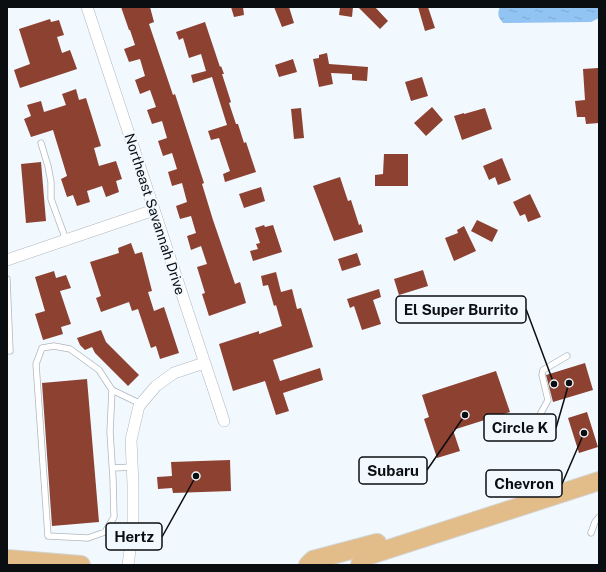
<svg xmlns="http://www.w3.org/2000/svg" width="606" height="572" viewBox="0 0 606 572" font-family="'Public Sans',sans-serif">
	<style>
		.water { fill: url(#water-ripples) }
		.building { fill: #8c4131 }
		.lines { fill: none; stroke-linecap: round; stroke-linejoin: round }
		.service-casing { stroke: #b0b7bd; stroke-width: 7 }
		.minor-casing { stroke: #b0b7bd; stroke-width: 12 }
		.primary-casing { stroke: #d3d4d4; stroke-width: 20 }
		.service { stroke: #fff; stroke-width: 5.5 }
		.minor { stroke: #fff; stroke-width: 11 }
		.primary { stroke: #e2bc89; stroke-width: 18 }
		.labels { text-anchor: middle; stroke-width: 4; stroke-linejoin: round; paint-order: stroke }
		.street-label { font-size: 14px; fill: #0b0e10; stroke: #f1f8fe }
		.leader { fill: none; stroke: #0b0e10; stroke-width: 1.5 }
		.callout-dot { fill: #0b0e10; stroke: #f1f8fe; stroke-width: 1.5 }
		.callout { fill: #f1f8fe; stroke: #0b0e10; stroke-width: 1.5 }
		.callout-label { font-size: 15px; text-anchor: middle; font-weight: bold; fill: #0b0e10 }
	</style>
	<defs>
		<pattern id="water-ripples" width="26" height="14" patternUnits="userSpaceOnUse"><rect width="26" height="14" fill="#92c4f3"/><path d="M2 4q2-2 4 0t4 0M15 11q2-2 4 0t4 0" fill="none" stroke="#7da7cf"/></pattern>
	</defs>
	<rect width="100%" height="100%" fill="#f1f8fe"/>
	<path class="water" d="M500,7h99v11l-8,4 -88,1c-5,-6 -6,-9 -3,-16z"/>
	<path class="building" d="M121,7h29l4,15 -5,2 24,71 2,-1 29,89 -2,1 11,36 22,64 5,-2 6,21 -37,13 -7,-22 3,-1 -8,-26 10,-3 -6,-18 -10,4 -4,-14 9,-3 -5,-17 -11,3 -4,-13 11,-4 -5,-19 -10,3 -4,-14 9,-3 -5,-16 -9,3 -5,-15 9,-3 -5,-17 -10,3 -5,-14 9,-3 -6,-17 -10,4 -5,-14 10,-4 -5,-17 -11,3 -5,-13 11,-4 -5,-15h-1z
		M231,7h12l1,8 -10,2z
		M274,7h15l5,16 -12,4z
		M340,7h13l-1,10 -13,-2z
		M358,7h17l13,14 -8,8z
		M418,7h10l7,21 -10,3z
		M50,19l1,3 8,-2 5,15 -7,2 5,16 8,-3 7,19 -57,19 -6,-18 16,-6 -11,-35z
		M205,22l15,45 1,-1 3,8h-2l9,28 -2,1 7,21h2l6,19 2,-1 10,30 -31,10 -2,-8 7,-3 -11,-33 -8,2 -3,-9 19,-6 -15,-48 -19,6 -2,-8 15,-4 -5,-17 -12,4 -6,-20 -4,2 -3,-8z
		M327,53l2,11 39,3 -1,14 -15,-1v-6l-21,-1 2,11 -14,3 -6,-28 6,-1v-3z
		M293,59l4,13 -18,5 -4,-12z
		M598,68l1,55 -13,1 -1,-7h-8l-2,-16 10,-1 -2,-31z
		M422,77l6,19 -17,5 -6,-19z
		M76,89l3,11 7,-2 6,19 9,29 -7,2 5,18 17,-5 6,18 -6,2 3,11 -13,5 -4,-11 -15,5 3,11 -13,4 -4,-11 -6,2 -6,-18 6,-3 -14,-46 -22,7 -7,-18 7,-3 -4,-11 14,-4 3,11 22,-7 -4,-11z
		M432,107l11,13 -17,16 -12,-13z
		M301,108l3,30 -10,1 -3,-30z
		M485,108l7,21 -30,11 -8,-24 10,-3v1z
		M384,154h24v32h-33v-11l8,-1z
		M502,158l9,22 -13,5 -3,-8 -6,3 -6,-14z
		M41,162l5,59 -20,2 -5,-59z
		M340,177l8,24 3,-1 8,25 2,-1 2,8 -29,9 -21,-55z
		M261,187l4,14 -21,7 -5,-14z
		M530,194l11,23 -13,5 -3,-8 -5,2 -7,-14z
		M477,220l21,10 -6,12 -21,-11z
		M264,225l1,2 8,-2 9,27 -29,9 -3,-10 8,-2 -2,-5 4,-1 -5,-15z
		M464,226l12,25 -22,10 -9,-23 13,-5 -1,-3z
		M131,243l4,11 7,-2 10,39 -4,1 6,19 10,-4 15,46 -19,6 -4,-13 -5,2 -13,-39 -6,2 -3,-9 -28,10 -5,-14 5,-2 -11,-34 29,-9 -1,-5z
		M357,253l4,12 -19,6 -4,-12z
		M423,270l5,16 -29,9 -5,-16z
		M54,271l2,7 10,-3 5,13 -11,3 11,33 -10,3 2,7 -20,6 -8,-26 10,-3 -10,-34z
		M276,272l5,20 11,-3 5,20 4,-1 12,39 -40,13 7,21 40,-13 3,12 -40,13 6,18 -13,4 -11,-34 -32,10 -14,-47 40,-13v3l23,-8 -6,-21 -2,1 -6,-21 -5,1 -2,-10z
		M379,289l2,8 -8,3 8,24 -19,6 -8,-24 -4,2 -3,-9z
		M101,330l5,12 33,33 -11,11 -33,-33 -3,-6 -7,3 -5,-5 -3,-7z
		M585,363l8,27 -40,12 -7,-27z
		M496,371l14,41 -57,18 7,21 -23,7 -13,-39 5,-2 -7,-22z
		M87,379l12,143 -47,4 -10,-143z
		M587,412l11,35 -19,6 -11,-35z
		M230,460l1,31 -58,2 -1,-5 -14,1 -1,-12 15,-1 -1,-14z"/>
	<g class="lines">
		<g class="service-casing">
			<path id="service" d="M41,143l7,23 3,16v17l15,41
				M7,279l3,72h-3
				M112,390l-13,-20 -29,-21 -16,-3 -12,2 -6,16 12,172 40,2 17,-6 9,-15 -1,-38 -3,-47 2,-42 29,14
				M536,422l12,-22 -6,-25 1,-5 24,-14
				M113,468l20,-1
				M591,533l4,-11 4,-5"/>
		</g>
		<g class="minor-casing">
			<path id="minor" d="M87,7l137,414
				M7,260l147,-50
				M128,565l5,-37v-44l-2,-44 8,-34 17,-20 18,-13 30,-10"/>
		</g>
		<g class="primary-casing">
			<path id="primary" d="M7,559l74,6
				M308,565l5,-5 64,-17
				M360,565l4,-8 235,-76"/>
		</g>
		<use href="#service" class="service"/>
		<use href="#minor" class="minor"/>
		<use href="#primary" class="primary"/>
	</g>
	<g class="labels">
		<g class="street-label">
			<text transform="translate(155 214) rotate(72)" y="5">Northeast Savannah Drive</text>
		</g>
	</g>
	<path class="leader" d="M554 384L526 309M569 383L556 428M465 415L427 470M584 433L562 484M196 476L162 537"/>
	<g class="callout-dot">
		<circle cx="554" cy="384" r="4"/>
		<circle cx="569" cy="383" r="4"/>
		<circle cx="465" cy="415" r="4"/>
		<circle cx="584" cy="433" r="4"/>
		<circle cx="196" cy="476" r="4"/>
	</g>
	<g class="callout">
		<rect x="396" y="296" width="130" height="27" rx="4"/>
		<rect x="484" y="414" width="72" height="27" rx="4"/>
		<rect x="359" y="457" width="68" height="27" rx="4"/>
		<rect x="486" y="470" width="76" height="27" rx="4"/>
		<rect x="106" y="523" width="56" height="27" rx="4"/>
	</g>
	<g class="callout-label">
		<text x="461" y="315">El Super Burrito</text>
		<text x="520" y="433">Circle K</text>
		<text x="393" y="476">Subaru</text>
		<text x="524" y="489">Chevron</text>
		<text x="134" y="542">Hertz</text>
	</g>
	<rect width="606" height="572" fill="none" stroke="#0b0e10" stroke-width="16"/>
</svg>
